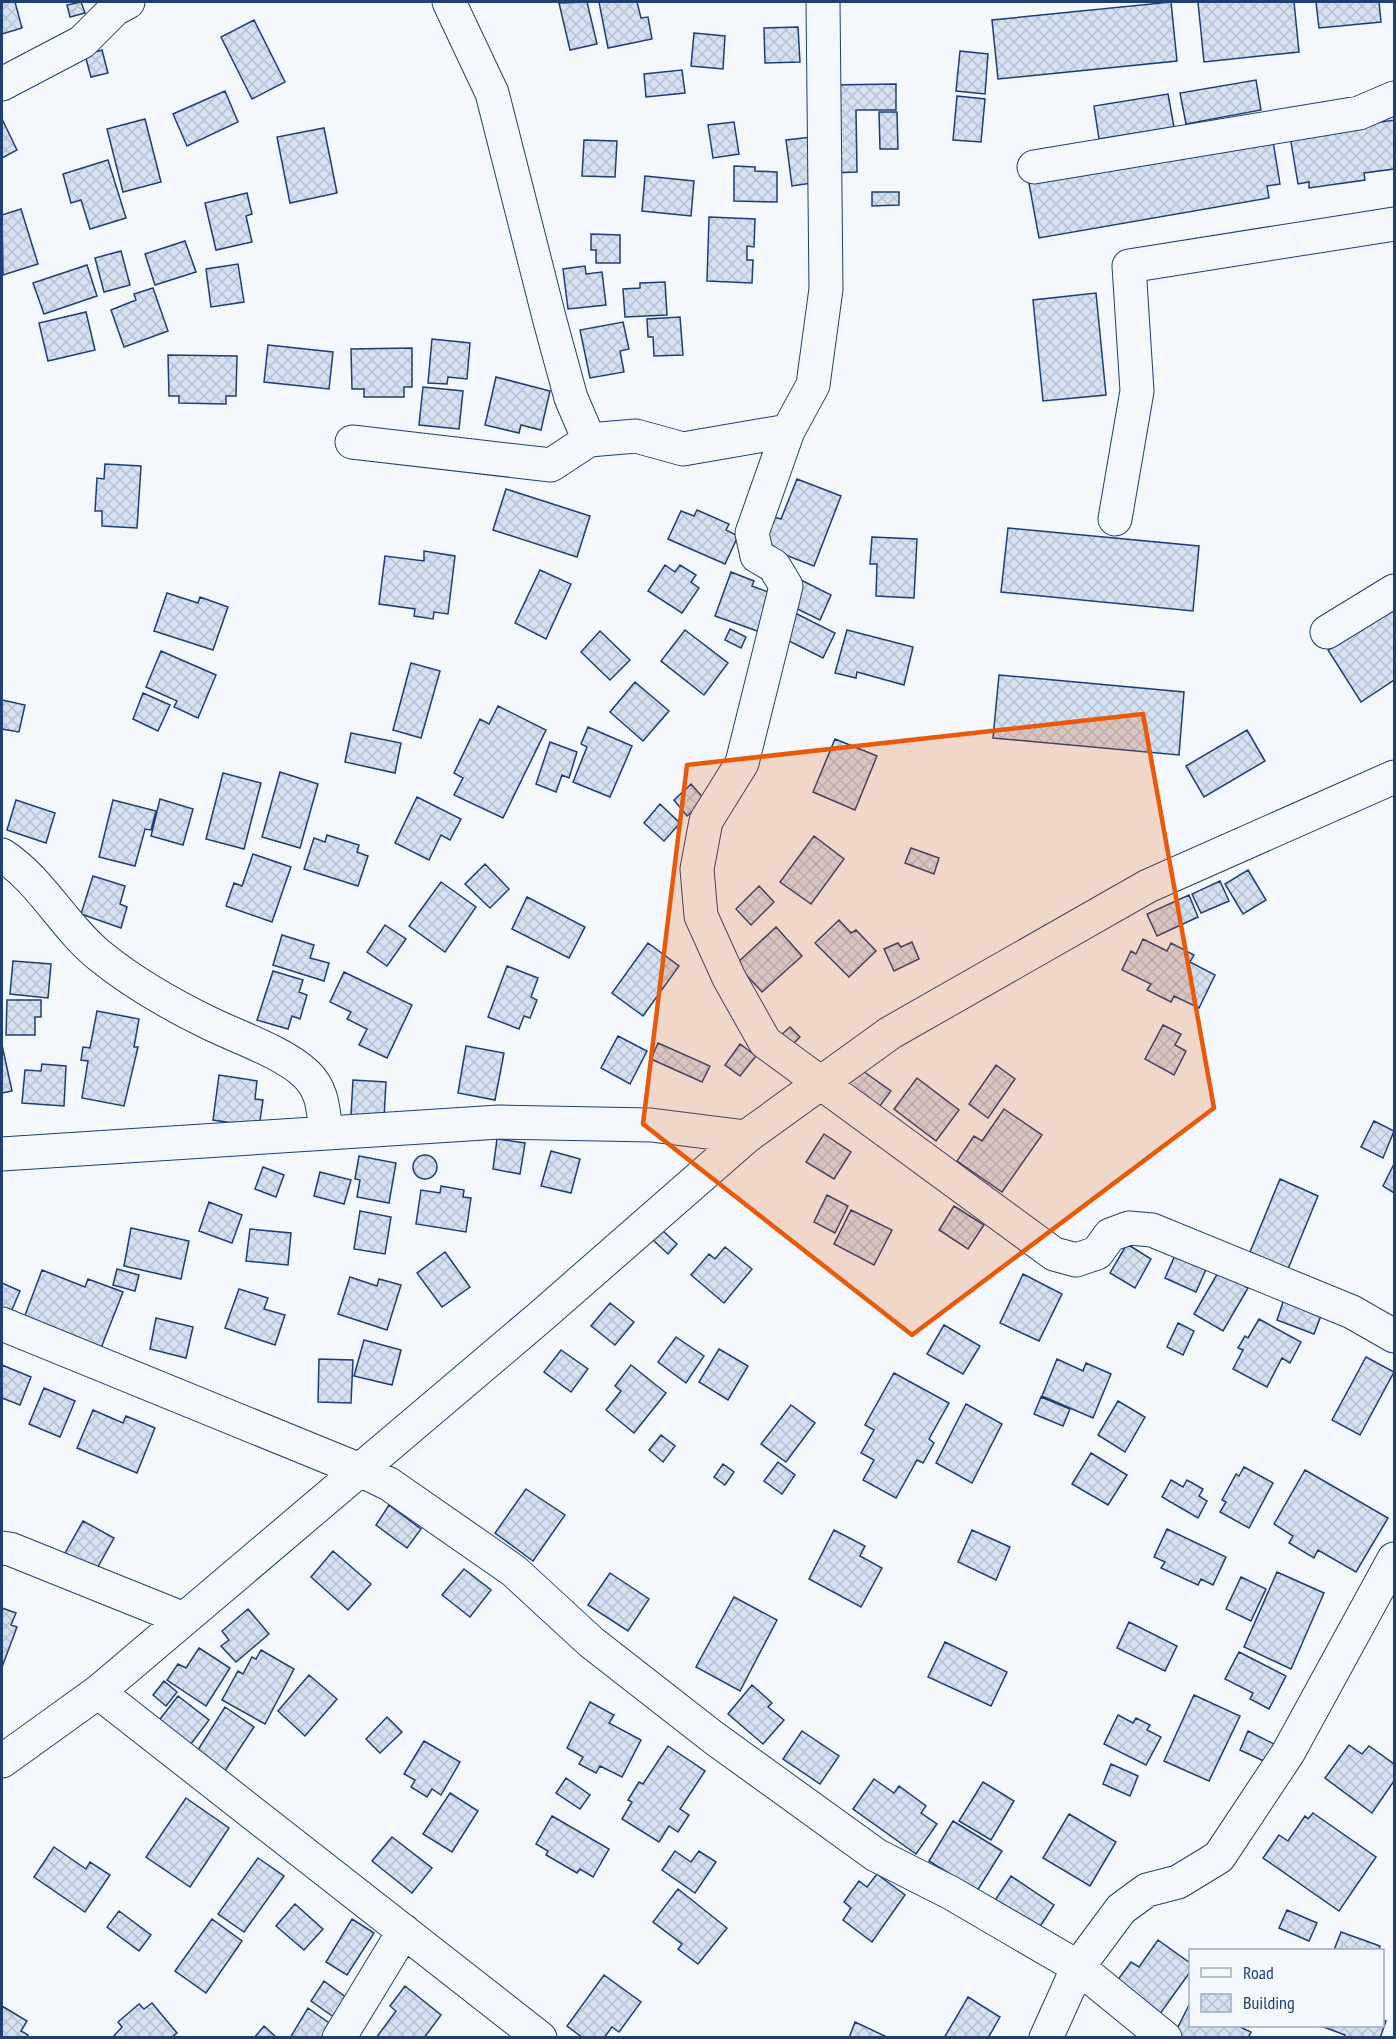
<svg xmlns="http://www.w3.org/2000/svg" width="1396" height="2039" viewBox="0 0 1396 2039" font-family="'PT Sans Narrow',sans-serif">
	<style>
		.building { fill: url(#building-cross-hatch); stroke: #1d3f73; stroke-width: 1.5 }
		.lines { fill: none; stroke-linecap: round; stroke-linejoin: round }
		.minor-casing { stroke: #1d3f73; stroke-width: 35 }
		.minor { stroke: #f4f7fb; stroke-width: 33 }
		.marked { fill: #e8590c; fill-opacity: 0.2; stroke: #e8590c; stroke-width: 4.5; stroke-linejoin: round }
	</style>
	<defs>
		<pattern id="building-cross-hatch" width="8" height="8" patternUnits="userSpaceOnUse" patternTransform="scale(1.5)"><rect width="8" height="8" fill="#d5e0f0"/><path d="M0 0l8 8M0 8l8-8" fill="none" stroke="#b6c1d1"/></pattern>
	</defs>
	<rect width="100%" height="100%" fill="#f4f7fb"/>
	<path class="building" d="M2,2h13l7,26 -20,6z
		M81,2l4,11 -15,4 -3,-12z
		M587,2l10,42 -27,6 -11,-47z
		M599,2h38l4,16 7,-1 4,22 -44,9z
		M1171,2l6,59 -179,18 -6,-59z
		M1198,2h96l5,50 -95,10z
		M1316,2h63l2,20 -62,6z
		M254,20l31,62 -33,17 -31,-62z
		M798,27l2,35 -35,1 -1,-35z
		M694,33l31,3 -2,33 -32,-3z
		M102,50l6,23 -17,4 -6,-22z
		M960,51l28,3 -3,40 -29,-3z
		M682,70l3,23 -39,4 -2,-23z
		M1256,80l5,30 -75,14 -6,-31z
		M896,84v26h-40l1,62 -27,1 -1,-88z
		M225,91l13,31 -51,24 -14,-32z
		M1168,94l6,33 -75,12 -5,-33z
		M957,96l28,3 -4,43 -28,-2z
		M879,112h18l1,37h-18z
		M2,119l15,31 -15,8z
		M145,119l16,63 -38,10 -16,-63z
		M1394,120v49l-30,4 1,7 -56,8v-6l-11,2 -8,-48z
		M734,122l5,32 -26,4 -5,-33z
		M324,128l13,65 -47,10 -13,-66z
		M1272,135l8,49 -13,2 2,12 -230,40 -11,-60z
		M812,137l6,45 -26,4 -6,-46z
		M584,140l33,1 -2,36 -33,-1z
		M108,160l18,58 -36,11 -9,-29 -10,3 -8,-29z
		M734,166l21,1v4l22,1v30l-43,-1z
		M645,176l49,5 -3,35 -49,-5z
		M872,192h27v13l-27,1z
		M247,193l5,21 -6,2 6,26 -36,8 -11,-47z
		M21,209l17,55 -35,11 -1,-60z
		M709,217l46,2 -1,28 -7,-1v14h6l-1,23 -45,-2z
		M591,234l29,1v28h-24v-13h-5z
		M185,241l11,31 -41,13 -10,-31z
		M121,251l9,34 -26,7 -9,-34z
		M238,264l6,38 -33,5 -5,-38z
		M87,265l10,31 -53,18 -11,-31z
		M585,266l1,8 16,-2 4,33 -38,4 -5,-40z
		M665,282l2,33 -42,2 -2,-28 17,-1v-5z
		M153,288l15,43 -44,16 -13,-37 25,-10 -2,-6z
		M1096,293l10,102 -63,6 -10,-101z
		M86,312l9,38 -47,11 -9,-38z
		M680,317l3,38 -29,1 -1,-19h-5l-1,-18z
		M623,322l6,27 -9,2 4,21 -34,6 -10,-48z
		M432,339l38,4 -3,36 -19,-2 -1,7 -19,-1z
		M268,345l65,7 -4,37 -65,-7z
		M412,348v39h-8v10h-40v-8h-12l-1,-40z
		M168,355l69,1 -1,40h-10v8l-47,-1v-7h-10z
		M496,377l54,14 -9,39 -20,-5 -2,8 -34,-8z
		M423,387l40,4 -4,38 -40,-4z
		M105,464l36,2 -4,62 -35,-2v-15h-7l2,-33 7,1z
		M797,479l44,17 -27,70 -52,-20 12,-29 7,2z
		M506,489l84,27 -13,41 -84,-27z
		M697,510l32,14 -3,6 12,6 -13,28 -57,-25 13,-28 13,5z
		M1008,528l191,18 -6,65 -192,-19z
		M872,537l45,2 -3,59 -38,-2 1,-32h-7z
		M424,551l31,5 -7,58 -14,-2 -1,7 -19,-3 1,-7 -36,-5 6,-48 39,5z
		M665,565l10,7 5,-7 16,10 -5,7 8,6 -17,25 -34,-22z
		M540,570l31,14 -25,55 -31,-16z
		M731,572l23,9 -2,5 24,9 -13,38 -48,-17z
		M799,579l32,16 -11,25 -33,-16z
		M167,593l31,10 2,-6 28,10 -15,43 -59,-19z
		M1394,607v73l-33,22 -33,-52z
		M795,613l40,20 -12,25 -40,-20z
		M730,629l16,8 -5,11 -16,-8z
		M685,630l43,33 -24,32 -43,-34z
		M847,630l66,17 -9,38 -47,-13 -1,6 -21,-5z
		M600,631l30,29 -20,20 -29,-28z
		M161,651l55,24 -18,43 -24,-11 3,-6 -31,-14z
		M411,663l29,8 -19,67 -28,-8z
		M999,675l185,17 -5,63 -186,-17z
		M635,682l34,29 -26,30 -33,-29z
		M143,693l27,12 -12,26 -25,-12z
		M2,700l23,5 -6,27 -17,-3z
		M498,706l48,24 -43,88 -49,-23 9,-17 -9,-5 26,-54 9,5z
		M588,727l44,19 -22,51 -37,-15 14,-35 -6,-3z
		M1247,730l18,31 -61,36 -18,-31z
		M351,733l50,10 -6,30 -50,-11z
		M835,739l42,17 -22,54 -42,-18z
		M550,742l27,10 -8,26 -7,-3 -6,17 -20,-8z
		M280,772l38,12 -18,64 -38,-11z
		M223,773l38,10 -17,66 -38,-10z
		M691,784l14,16 -18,16 -13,-16z
		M417,797l44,22 -11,21 -9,-5 -12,25 -34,-17z
		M160,799l33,10 -10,36 -32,-9z
		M16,800l39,13 -9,30 -39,-13z
		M113,800l43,11 -5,19 -6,-1 -10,37 -36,-9z
		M660,804l20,19 -16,18 -20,-18z
		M327,835l32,10 -2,7 11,4 -10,30 -54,-17 10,-31 11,4z
		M814,836l30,23 -33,45 -31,-22z
		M911,848l28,10 -5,16 -29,-11z
		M253,854l38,13 -19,55 -46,-16 8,-23 8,3z
		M485,864l24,25 -19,19 -25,-24z
		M1248,870l18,30 -23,14 -18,-30z
		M93,876l32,10 -5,18 7,3 -6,21 -40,-14z
		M1220,881l9,20 -28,12 -9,-19z
		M441,882l35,25 -31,45 -36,-26z
		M759,886l15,16 -23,23 -15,-16z
		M1189,895l9,22 -41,19 -10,-22z
		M527,897l58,30 -16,31 -57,-29z
		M839,920l12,13 5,-3 20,21 -27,26 -34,-34z
		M385,925l21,14 -19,27 -20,-14z
		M776,927l26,29 -40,36 -26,-28z
		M282,935l32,10 -4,13 19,5 -5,18 -51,-16z
		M1143,939l24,12 4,-8 23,12 -4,7 25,13 -16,33 -25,-12 -3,6 -24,-12 4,-6 -29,-14 9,-19 5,3z
		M912,942l7,17 -25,12 -10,-22 14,-6 3,4z
		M648,943l31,23 -36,50 -31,-23z
		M13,961l38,3 -3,34 -38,-4z
		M507,966l31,12 -7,19 6,3 -7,18 -6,-2 -5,13 -31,-12z
		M273,971l30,9 -4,12 8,3 -7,24 -8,-3 -4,13 -31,-9z
		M344,972l68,33 -25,53 -28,-13 8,-16 -20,-10 4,-7 -21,-10z
		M7,1000h34v17h-6v18h-29z
		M97,1011l42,8 -5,28h4l-14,59 -42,-8 6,-37 -7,-1 2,-13 7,1z
		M1163,1025l18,9 -6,11 11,6 -12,24 -29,-16z
		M790,1027l10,10 -10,10 -10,-11z
		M618,1036l29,15 -17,33 -29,-16z
		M658,1043l52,23 -8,16 -51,-23z
		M740,1044l16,12 -16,20 -15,-11z
		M2,1045l10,46 -10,2z
		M466,1046l38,7 -9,47 -37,-7z
		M42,1064l24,2 -2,40 -42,-3 3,-33 16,1z
		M996,1065l19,14 -27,39 -19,-14z
		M860,1069l31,22 -15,20 -30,-23z
		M219,1075l38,6 -2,18 8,1 -4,27 -46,-7z
		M917,1078l42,32 -23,31 -42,-32z
		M353,1080l33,2 -2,36 -33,-3z
		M1004,1109l38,26 -40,57 -45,-31 17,-25 8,5z
		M1374,1121l20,10 -11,27 -22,-11z
		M824,1134l27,18 -17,27 -28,-17z
		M497,1139l28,4 -5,31 -27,-5z
		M551,1151l29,8 -9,34 -30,-7z
		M413 1167a12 12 0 1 1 24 0a12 12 0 1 1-24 0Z
		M359,1156l37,7 -7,40 -32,-6 3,-17 -5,-1z
		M1394,1164v29l-11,-7z
		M263,1167l21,8 -8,22 -21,-8z
		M320,1172l31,8 -7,24 -30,-8z
		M1280,1179l38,17 -30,73 -38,-17z
		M441,1186l23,4 -1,7 8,1 -5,34 -50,-8 5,-34 19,3z
		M827,1195l21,11 -13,27 -21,-11z
		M209,1202l33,13 -10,28 -33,-12z
		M954,1206l30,19 -16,24 -29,-19z
		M851,1210l41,20 -18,35 -40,-21z
		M360,1211l31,6 -6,37 -31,-5z
		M131,1228l58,13 -8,38 -57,-13z
		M250,1229l41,4 -3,32 -42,-4z
		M662,1230l15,14 -9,10 -15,-14z
		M1127,1244l24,15 -16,29 -25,-15z
		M725,1247l27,22 -28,34 -33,-28 18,-21 6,5z
		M445,1252l25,35 -28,20 -25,-34z
		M1176,1253l31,14 -11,25 -31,-14z
		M117,1269l22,6 -4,16 -22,-6z
		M42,1270l43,17 3,-8 35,13 -22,56 -77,-30z
		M1219,1271l29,17 -25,43 -29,-17z
		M1023,1274l39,20 -23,47 -39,-18z
		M350,1277l27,9 2,-7 22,6 -14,45 -49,-16z
		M2,1283l18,8 -9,21 -9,-4z
		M239,1289l29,9 -4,11 21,6 -10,30 -50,-17z
		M1284,1299l38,14 -8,21 -37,-14z
		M610,1303l24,19 -19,23 -24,-19z
		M156,1318l37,9 -7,31 -36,-9z
		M1259,1319l42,23 -11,21 -8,-5 -15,29 -34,-18 10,-19 -5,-2 7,-12 3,2z
		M1178,1323l16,8 -11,24 -16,-8z
		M944,1325l36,21 -17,28 -36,-20z
		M676,1337l28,19 -18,27 -28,-21z
		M364,1340l37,10 -9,35 -38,-9z
		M719,1349l29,17 -20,34 -29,-18z
		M561,1350l27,19 -17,23 -27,-20z
		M1366,1357l28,15 -34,63 -28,-15z
		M319,1359l34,1 -2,43 -33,-1z
		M1057,1359l26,12 3,-8 25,11 -18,44 -51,-22z
		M2,1365l29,12 -11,28 -18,-7z
		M631,1365l35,28 -32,40 -28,-23 15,-19 -6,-5z
		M894,1373l55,30 -20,36 5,4 -11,20 -6,-3 -21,38 -33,-18 11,-20 -13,-7 13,-23 -9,-5z
		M44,1388l31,13 -15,36 -31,-13z
		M1041,1397l29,12 -7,17 -29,-12z
		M1118,1401l27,16 -20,35 -27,-17z
		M966,1404l36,20 -30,59 -36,-20z
		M791,1405l24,18 -29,39 -25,-18z
		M93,1410l30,13 3,-7 29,12 -18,45 -60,-25z
		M661,1435l14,11 -12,16 -14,-12z
		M1091,1453l36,22 -19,30 -36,-21z
		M778,1462l17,13 -13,19 -18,-13z
		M723,1464l11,8 -9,13 -11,-8z
		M1244,1467l29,16 -24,45 -29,-16 6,-10 -4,-2 14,-26 3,2z
		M1305,1470l83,48 -32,54 -38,-22 -4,8 -25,-15 4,-7 -19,-12z
		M1171,1480l12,7 4,-7 16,9 -4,7 8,5 -9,17 -36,-21z
		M526,1489l39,26 -32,46 -38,-28z
		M389,1505l32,24 -14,19 -31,-23z
		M83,1521l31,17 -19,34 -31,-17z
		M1167,1529l59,28 -13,28 -12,-6 -3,6 -37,-17 4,-6 -11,-5z
		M834,1530l31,16 -5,10 22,12 -21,39 -52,-28z
		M972,1530l38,17 -14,33 -38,-18z
		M333,1551l38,33 -23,26 -37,-33z
		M464,1569l27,21 -21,27 -28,-22z
		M1277,1572l47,21 -33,76 -47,-22z
		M610,1573l39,26 -21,32 -40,-26z
		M1241,1577l25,12 -15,32 -25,-12z
		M734,1597l43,23 -37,71 -44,-24z
		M2,1608l14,5 -5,12 6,2 -15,40z
		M248,1609l21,25 -33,28 -15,-16 8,-6 -7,-9z
		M1129,1622l48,24 -12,25 -48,-23z
		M945,1642l62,30 -16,34 -63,-29z
		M199,1648l31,20 -24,38 -39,-26 11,-16 8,4z
		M261,1650l33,19 -29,55 -43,-24 16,-29 5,3 9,-17 4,2z
		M1239,1652l47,24 -17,33 -19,-10 3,-6 -28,-14z
		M309,1675l28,24 -32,37 -27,-25z
		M164,1681l13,11 -11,14 -13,-11z
		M752,1685l20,18 -4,4 16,13 -21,24 -35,-30z
		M1194,1695l46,21 -31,65 -45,-20z
		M178,1696l31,24 -21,28 -31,-25z
		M590,1702l24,13 -5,8 32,17 -19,37 -22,-11 -4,7 -17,-9 4,-7 -16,-9z
		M225,1707l29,20 -29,44 -29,-18z
		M1118,1715l15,8 3,-5 14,7 -3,5 14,7 -15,28 -42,-21z
		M387,1717l15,15 -22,21 -14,-14z
		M802,1731l37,25 -19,28 -37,-25z
		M1248,1731l28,14 -8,18 -28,-13z
		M424,1741l36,21 -19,33 -9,-6 -5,8 -16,-10 4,-7 -11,-6z
		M1349,1745l13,9 7,-8 25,18v17l-22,32 -47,-35z
		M668,1746l37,25 -25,38 9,6 -11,17 -9,-6 -10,16 -37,-23 10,-17 -4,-2 11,-18 4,2z
		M1111,1764l27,12 -8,20 -27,-12z
		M566,1778l24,17 -10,14 -24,-16z
		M874,1779l20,14 5,-7 27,20 -5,7 16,11 -21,30 -63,-45z
		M983,1782l31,19 -23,39 -32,-19z
		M450,1793l28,18 -26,41 -29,-18z
		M186,1798l43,30 -39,59 -44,-30z
		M1313,1813l63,44 -37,54 -76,-53 16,-23 9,6 17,-25 3,3z
		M1069,1814l47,28 -26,44 -47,-28z
		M552,1816l57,33 -16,28 -13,-8 -3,4 -31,-18 2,-4 -12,-7z
		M953,1821l49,30 -28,45 -25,-15 4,-5 -24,-15z
		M392,1837l40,31 -20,25 -40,-32z
		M54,1847l32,22 4,-7 20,13 -25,37 -51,-35z
		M675,1851l16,11 8,-11 17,11 -21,31 -33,-23z
		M258,1858l26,18 -40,56 -26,-18z
		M877,1874l28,21 -33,47 -29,-22 8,-12 -7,-6 15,-21 8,6z
		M1011,1876l43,29 -20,31 -44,-28z
		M678,1889l49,39 -29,36 -20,-15 4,-5 -29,-22z
		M295,1904l28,25 -19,21 -28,-24z
		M1287,1910l30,13 -8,18 -30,-13z
		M119,1911l32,24 -12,16 -32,-24z
		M212,1919l30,22 -36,52 -31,-22z
		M352,1919l22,14 -27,42 -21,-13z
		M1341,1932l39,14 -1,4h-45z
		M1158,1940l32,23v9l-33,46 -43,-33 17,-23 8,5z
		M604,1975l37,27 -22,30 -7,-5 -8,11h-21l-16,-12z
		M324,1981l27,20 -13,19 -27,-19z
		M405,1986l36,29 -17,23h-48l20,-27 -6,-5z
		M968,1997l32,20 -12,21h-44z
		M152,2003l25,30 -6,5h-59l10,-11 -4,-5 21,-18 5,5z
		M1190,2003v23h48l13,6 -3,6h-69l-5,-3z
		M2,2006l25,15 -6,10 7,4 -2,3h-24z
		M308,2008l24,17 -9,13h-33z
		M1382,2019l4,2 -6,17h-36l1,-3 -24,-9h61z
		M855,2022l34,16h-40z
		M264,2026l13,12h-23z"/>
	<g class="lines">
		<g class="minor-casing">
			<path id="minor" d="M449,2l43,91 58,228 21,77 18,42
				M2,84l80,-42 33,-33 13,-7
				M1034,167l325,-54 35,-15
				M788,431l-36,102 5,23 17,10 12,20 -44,177 -36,58 -9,48 4,47 28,62 36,64 289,212 22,6 21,-7 13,-18 19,-7 23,2 200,82 42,24
				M352,442l199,23 38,-25 47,-4 47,13 105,-18 25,-46 13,-96 -3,-287
				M1115,519l22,-128 -8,-125 265,-42
				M1327,632l67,-41
				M2,855c40,26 61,71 98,101 32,26 72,49 109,67 28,14 74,29 97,51 17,16 17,35 20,58
				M2,1154l497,-32 152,3 95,12
				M2,1324l358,146 29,14 125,87 77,71 123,96 162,117 75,38 127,74 87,71
				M2,1548l8,1 174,70
				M98,1692l442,346
				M2,1761l96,-69 441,-374 207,-181 144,-104 258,-147 246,-109
				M339,2038l65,-107
				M1046,2038l32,-71 43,-58 26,-19 31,-8 41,-25 69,-104 106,-194"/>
		</g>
		<use href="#minor" class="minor"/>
	</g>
	<path class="marked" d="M1143,714l71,394 -302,227 -269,-211 44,-359z"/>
	<rect width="1396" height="2039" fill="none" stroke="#1d3f73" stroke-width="6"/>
	<rect x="1189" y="1949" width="195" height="78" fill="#f4f7fb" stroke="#9eadc5" stroke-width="1.5"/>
	<rect x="1201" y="1968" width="30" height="9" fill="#f4f7fb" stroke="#9eadc5" stroke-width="1.5"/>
	<text x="1243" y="1979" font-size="18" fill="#1d3f73">Road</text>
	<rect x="1201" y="1994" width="30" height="18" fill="url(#building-cross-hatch)" stroke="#9eadc5" stroke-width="1.5"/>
	<text x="1243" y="2009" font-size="18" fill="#1d3f73">Building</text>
</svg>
